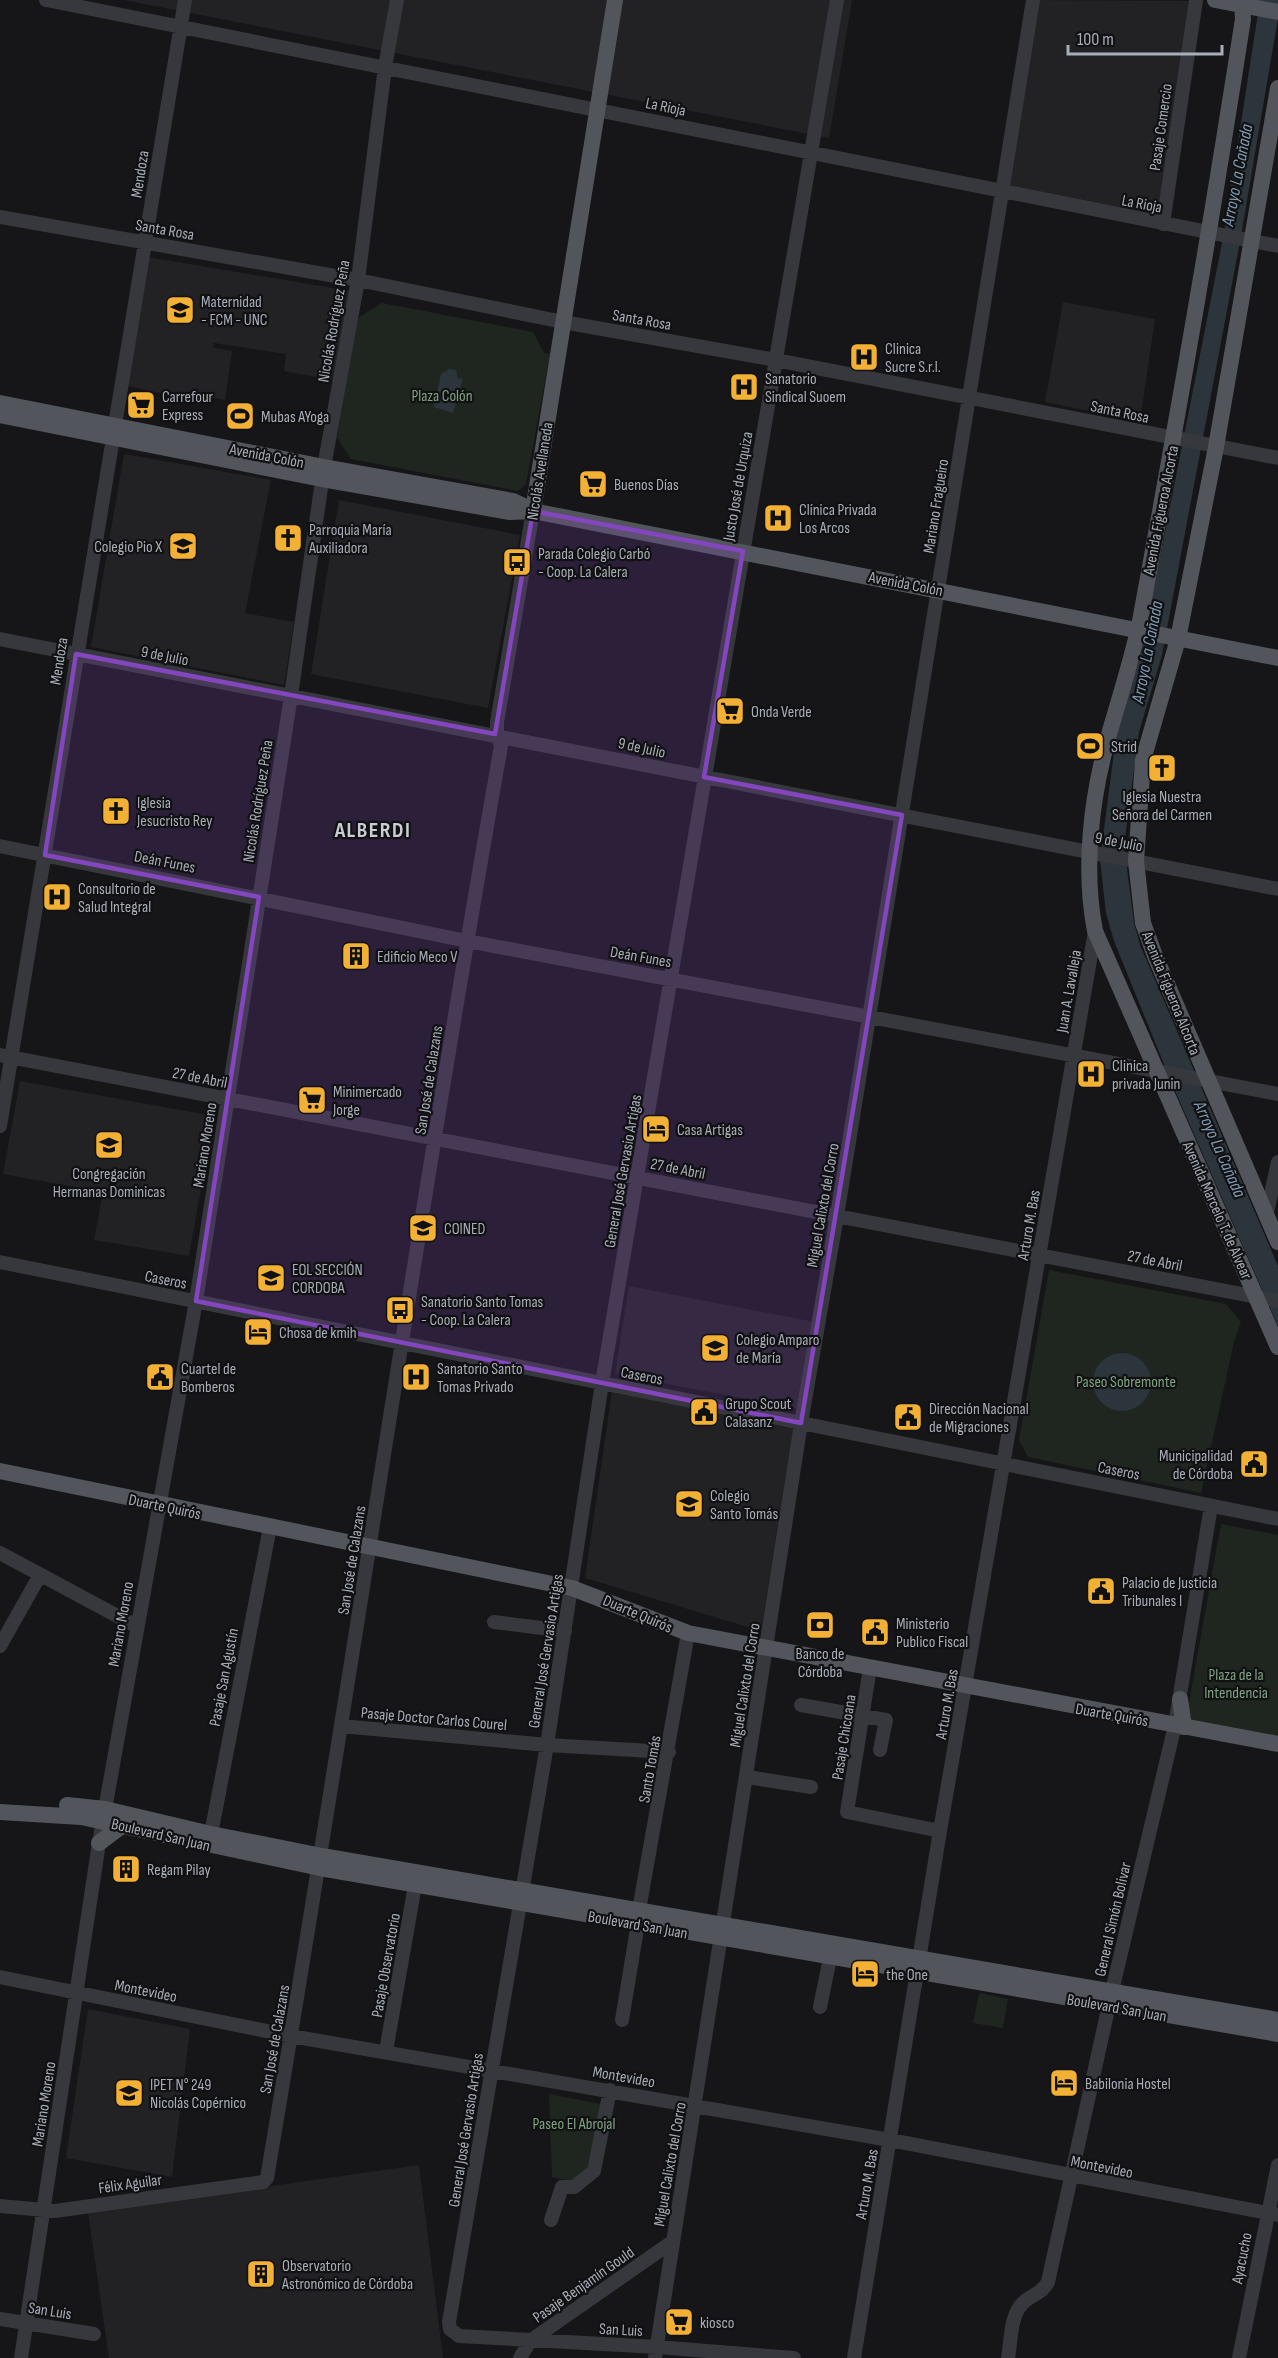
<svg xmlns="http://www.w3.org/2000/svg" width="1278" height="2358" viewBox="0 0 1278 2358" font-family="'Sofia Sans Condensed',sans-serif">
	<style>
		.built { fill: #222225 }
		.green { fill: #1e261f }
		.water { fill: #2c353c }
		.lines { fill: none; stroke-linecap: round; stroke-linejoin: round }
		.minor { stroke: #37383d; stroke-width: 14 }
		.major { stroke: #53555c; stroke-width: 16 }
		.marked { fill: #8446be; fill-opacity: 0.2; stroke: #8446be; stroke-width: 4.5; stroke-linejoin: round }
		.labels { text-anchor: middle; stroke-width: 4.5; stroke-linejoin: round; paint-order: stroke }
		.street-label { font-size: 16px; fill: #a8adb8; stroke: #111113 }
		.poi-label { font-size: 16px; fill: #a8adb8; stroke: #111113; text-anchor: start }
		.park-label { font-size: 16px; fill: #7fa381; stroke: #111113 }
		.water-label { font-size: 18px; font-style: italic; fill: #7f9bb3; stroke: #111113 }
		.district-label { font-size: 22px; font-weight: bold; letter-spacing: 1.5px; fill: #c9ccd4; stroke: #111113 }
	</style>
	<rect width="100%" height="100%" fill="#161618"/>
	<path class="built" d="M124,0h728l-23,138z
		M1028,0l162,1 -31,216 -151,-30z
		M148,257l202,34 -16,89 -50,-9 2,-17 -72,-11 -1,5 19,3 -7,49 -40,-7 -2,5 -55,-12z
		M1063,302l92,17 -15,102 -95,-19z
		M124,454l147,26 -26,133 49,9 -10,63 -193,-38z
		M339,500l181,35 -32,173 -177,-34z
		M20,1081l194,35 -25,140 -95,-16 9,-48 -100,-18z
		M629,1286l186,36 -15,87 -185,-35z
		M612,1391l181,38 -32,202 -176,-53z
		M88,2009l102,20 -18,148 -106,-19z
		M419,2165l24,193h-334l-21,-146z"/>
	<path class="green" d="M382,303l151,29 11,21 6,1 -24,130 -8,7 -167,-32 -14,-21 19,-119z
		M1049,1270l177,34 15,18 -7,20 -33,151 -173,-36 -9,-17z
		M1221,1524l57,11v201l-92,-17z
		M979,1993l29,6 -5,29 -30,-5z
		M549,2094l52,10 -14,69 -11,9 -24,-5z"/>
	<path class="water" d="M1260,0h18v18l-37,218 -79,419 -23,77 -15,114 10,77 6,22 138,321v60l-108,-247 -56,-138 -8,-28 -6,-53 17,-131 24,-75 83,-421z
		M449,369l7,1 2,9 5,-1 -10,35 -19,-6 7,-33z
		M1093 1382a29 29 0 1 1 58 0a29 29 0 1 1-58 0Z"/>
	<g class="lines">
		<path class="minor" d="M46,0l1232,246
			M0,217l358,63 205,42 213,38 502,98
			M1163,224l33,-224
			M115,425l70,-425
			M0,639l1278,250
			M0,846l467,95 811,153
			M0,1055l1278,246
			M0,1126l113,-688
			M1266,1217l12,-55
			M0,1262l1278,257
			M0,1553l136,73
			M494,1622l71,9
			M0,1646l40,-71
			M870,1668l-23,144 93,19
			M801,1705l85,15 -6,30
			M341,1726l206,19 122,7
			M747,1777l64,10
			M211,1834l59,-307
			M639,1910l49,-277
			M0,1977l291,59 599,104 388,75
			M820,2007l10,-49
			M622,2020l16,-97
			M386,2051l29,-166
			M0,2206l55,5 208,-29 4,-4c81,-477 150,-956 234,-1432l-4,-12v-12l36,-211
			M551,2220l11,-33h12l20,-16 16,-81
			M0,2319l94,15
			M21,2358l78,-515 97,-542 95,-605 33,-229 34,-187 27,-213 12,-67
			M520,2358l10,-17 142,-99
			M655,2358l146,-935 36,-207 196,-1216
			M794,2358l-137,-11 -198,-11 -9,-7 -1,-7 98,-577 55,-362 235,-1383
			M854,2358l86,-527 155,-900
			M1008,2358c3,-16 2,-43 15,-55 9,-9 19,-9 25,-21l64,-291 63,-266 36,-219
			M1239,2358l39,-193"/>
		<path class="major" d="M1215,0l63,12
			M1242,0l1,19c-31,201 -66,402 -103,602 -8,39 -21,78 -32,117 -17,61 -25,131 -13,193l183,416
			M1278,88l-62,359 -38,192 -35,121 -7,101 7,62 12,33 123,286
			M0,403l324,64 189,34 19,9
			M0,415l322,64 188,33 23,-1 745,147
			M533,511l82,-511
			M0,1471l572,117 116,45 590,111
			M1180,1699l4,28
			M67,1805l38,4 106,25 111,22 956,164
			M0,1812l81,5 239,51 958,166
			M99,1843l24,-18"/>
	</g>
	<path class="marked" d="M533,511l210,40 -39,226 198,38 -101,608 -605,-122 63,-404 -214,-42 31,-201 419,80z"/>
	<defs>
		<g id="university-square" transform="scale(1.5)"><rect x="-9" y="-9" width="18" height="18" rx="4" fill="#f2b134" stroke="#111113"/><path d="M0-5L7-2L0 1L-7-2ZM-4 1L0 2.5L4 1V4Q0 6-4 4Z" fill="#111"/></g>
		<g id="hospital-square" transform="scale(1.5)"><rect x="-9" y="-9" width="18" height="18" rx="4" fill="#f2b134" stroke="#111113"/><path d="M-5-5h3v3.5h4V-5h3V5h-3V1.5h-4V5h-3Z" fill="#111"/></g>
		<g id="supermarket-square" transform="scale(1.5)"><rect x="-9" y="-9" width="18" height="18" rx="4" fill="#f2b134" stroke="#111113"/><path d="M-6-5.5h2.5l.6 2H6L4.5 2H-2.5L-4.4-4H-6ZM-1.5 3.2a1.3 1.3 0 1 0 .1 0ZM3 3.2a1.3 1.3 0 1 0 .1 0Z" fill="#111"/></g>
		<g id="stadium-square" transform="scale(1.5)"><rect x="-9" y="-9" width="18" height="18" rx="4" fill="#f2b134" stroke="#111113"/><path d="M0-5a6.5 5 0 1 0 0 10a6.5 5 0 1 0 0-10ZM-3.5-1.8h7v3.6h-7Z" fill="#111"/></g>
		<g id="church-square" transform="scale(1.5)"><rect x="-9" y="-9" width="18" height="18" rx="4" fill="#f2b134" stroke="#111113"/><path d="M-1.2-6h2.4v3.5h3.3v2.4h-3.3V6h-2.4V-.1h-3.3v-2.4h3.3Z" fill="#111"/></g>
		<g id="school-square" transform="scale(1.5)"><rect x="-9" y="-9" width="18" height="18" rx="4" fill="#f2b134" stroke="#111113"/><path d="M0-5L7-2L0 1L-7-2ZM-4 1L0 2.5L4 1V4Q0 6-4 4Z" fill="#111"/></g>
		<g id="bus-square" transform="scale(1.5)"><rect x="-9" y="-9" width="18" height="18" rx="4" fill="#f2b134" stroke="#111113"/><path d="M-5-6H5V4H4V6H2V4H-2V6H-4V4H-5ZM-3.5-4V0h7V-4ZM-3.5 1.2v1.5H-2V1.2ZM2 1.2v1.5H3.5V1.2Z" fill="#111"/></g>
		<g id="building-square" transform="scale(1.5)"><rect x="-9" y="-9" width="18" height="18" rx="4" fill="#f2b134" stroke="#111113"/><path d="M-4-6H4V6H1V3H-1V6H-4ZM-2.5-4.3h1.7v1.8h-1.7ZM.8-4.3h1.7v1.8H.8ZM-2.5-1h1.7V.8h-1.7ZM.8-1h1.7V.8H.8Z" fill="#111"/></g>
		<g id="hotel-square" transform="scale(1.5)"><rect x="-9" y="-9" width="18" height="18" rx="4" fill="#f2b134" stroke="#111113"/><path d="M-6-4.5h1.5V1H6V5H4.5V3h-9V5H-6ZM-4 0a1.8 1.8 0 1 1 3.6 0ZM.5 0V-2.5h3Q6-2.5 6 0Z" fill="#111"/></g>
		<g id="civic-square" transform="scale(1.5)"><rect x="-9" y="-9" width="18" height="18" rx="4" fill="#f2b134" stroke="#111113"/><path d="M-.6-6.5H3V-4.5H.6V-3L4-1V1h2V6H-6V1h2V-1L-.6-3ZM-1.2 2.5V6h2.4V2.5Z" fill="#111"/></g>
		<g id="bank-square" transform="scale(1.5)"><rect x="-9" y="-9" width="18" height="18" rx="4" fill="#f2b134" stroke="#111113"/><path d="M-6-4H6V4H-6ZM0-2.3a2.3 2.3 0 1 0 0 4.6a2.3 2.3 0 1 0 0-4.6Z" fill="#111"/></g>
	</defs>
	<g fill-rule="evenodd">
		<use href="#university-square" x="180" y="310"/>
		<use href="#hospital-square" x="864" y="357"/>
		<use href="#hospital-square" x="744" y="387"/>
		<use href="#supermarket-square" x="141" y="405"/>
		<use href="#stadium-square" x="240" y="416"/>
		<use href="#supermarket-square" x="593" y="484"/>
		<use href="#hospital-square" x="778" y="518"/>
		<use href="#church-square" x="288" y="538"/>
		<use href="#school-square" x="183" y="546"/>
		<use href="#bus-square" x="517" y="562"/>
		<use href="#supermarket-square" x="730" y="711"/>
		<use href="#stadium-square" x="1090" y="746"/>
		<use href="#church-square" x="1162" y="768"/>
		<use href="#church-square" x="116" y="811"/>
		<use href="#hospital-square" x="57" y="897"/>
		<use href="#building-square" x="356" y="956"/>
		<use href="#hospital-square" x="1091" y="1074"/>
		<use href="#supermarket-square" x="312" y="1100"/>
		<use href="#hotel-square" x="656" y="1129"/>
		<use href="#school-square" x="109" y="1145"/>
		<use href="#school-square" x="423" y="1228"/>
		<use href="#school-square" x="271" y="1278"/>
		<use href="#bus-square" x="400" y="1310"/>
		<use href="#hotel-square" x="258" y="1332"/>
		<use href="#school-square" x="715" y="1348"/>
		<use href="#civic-square" x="160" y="1377"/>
		<use href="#hospital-square" x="416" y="1377"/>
		<use href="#civic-square" x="704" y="1412"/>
		<use href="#civic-square" x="908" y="1417"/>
		<use href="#civic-square" x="1254" y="1464"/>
		<use href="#school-square" x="689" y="1504"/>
		<use href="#civic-square" x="1101" y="1591"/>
		<use href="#bank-square" x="820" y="1625"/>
		<use href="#civic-square" x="875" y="1632"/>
		<use href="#building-square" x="126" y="1869"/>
		<use href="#hotel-square" x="865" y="1974"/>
		<use href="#hotel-square" x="1064" y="2083"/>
		<use href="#school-square" x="129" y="2093"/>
		<use href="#building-square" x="261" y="2274"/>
		<use href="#supermarket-square" x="679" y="2322"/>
	</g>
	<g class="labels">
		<g class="street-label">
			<text transform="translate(666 106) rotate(12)" y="6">La Rioja</text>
			<text transform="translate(1160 127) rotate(-82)" y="6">Pasaje Comercio</text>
			<text transform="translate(139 174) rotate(-81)" y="6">Mendoza</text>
			<text transform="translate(1142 203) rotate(11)" y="6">La Rioja</text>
			<text transform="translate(165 229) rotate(10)" y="6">Santa Rosa</text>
			<text transform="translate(642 319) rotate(10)" y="6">Santa Rosa</text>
			<text transform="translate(333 321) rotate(-80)" y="6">Nicolás Rodríguez Peña</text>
			<text transform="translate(1120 411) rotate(12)" y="6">Santa Rosa</text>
			<text transform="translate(267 455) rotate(11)" y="6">Avenida Colón</text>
			<text transform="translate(539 471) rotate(-81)" y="6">Nicolás Avellaneda</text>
			<text transform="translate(737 486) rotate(-80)" y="6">Justo José de Urquiza</text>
			<text transform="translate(935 506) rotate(-81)" y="6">Mariano Fragueiro</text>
			<text transform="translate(1160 510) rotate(-79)" y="6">Avenida Figueroa Alcorta</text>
			<text transform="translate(906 583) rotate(11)" y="6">Avenida Colón</text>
			<text transform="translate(165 655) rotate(11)" y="6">9 de Julio</text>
			<text transform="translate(58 661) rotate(-81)" y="6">Mendoza</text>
			<text transform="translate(642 747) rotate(12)" y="6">9 de Julio</text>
			<text transform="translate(257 801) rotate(-81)" y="6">Nicolás Rodríguez Peña</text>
			<text transform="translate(1119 841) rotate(11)" y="6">9 de Julio</text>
			<text transform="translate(165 861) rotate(11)" y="6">Deán Funes</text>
			<text transform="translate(641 956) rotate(10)" y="6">Deán Funes</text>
			<text transform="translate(1068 991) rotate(-80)" y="6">Juan A. Lavalleja</text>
			<text transform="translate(1172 993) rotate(68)" y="6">Avenida Figueroa Alcorta</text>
			<text transform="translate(200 1077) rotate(11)" y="6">27 de Abril</text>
			<text transform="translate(428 1080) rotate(-81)" y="6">San José de Calazans</text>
			<text transform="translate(204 1145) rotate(-81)" y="6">Mariano Moreno</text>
			<text transform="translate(678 1168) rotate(11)" y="6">27 de Abril</text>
			<text transform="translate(622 1171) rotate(-80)" y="6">General José Gervasio Artigas</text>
			<text transform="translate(822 1205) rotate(-80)" y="6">Miguel Calixto del Corro</text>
			<text transform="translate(1218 1210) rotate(66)" y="6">Avenida Marcelo T. de Alvear</text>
			<text transform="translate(1028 1225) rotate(-80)" y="6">Arturo M. Bas</text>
			<text transform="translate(1155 1260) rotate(11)" y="6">27 de Abril</text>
			<text transform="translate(166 1279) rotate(11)" y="6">Caseros</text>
			<text transform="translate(642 1375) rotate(11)" y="6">Caseros</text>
			<text transform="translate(1119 1470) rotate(11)" y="6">Caseros</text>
			<text transform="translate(165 1506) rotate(12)" y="6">Duarte Quirós</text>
			<text transform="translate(351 1560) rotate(-81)" y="6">San José de Calazans</text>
			<text transform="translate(638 1613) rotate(23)" y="6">Duarte Quirós</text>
			<text transform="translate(120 1624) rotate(-80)" y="6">Mariano Moreno</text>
			<text transform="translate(545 1651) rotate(-81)" y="6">General José Gervasio Artigas</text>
			<text transform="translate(223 1677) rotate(-79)" y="6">Pasaje San Agustín</text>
			<text transform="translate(744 1685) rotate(-81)" y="6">Miguel Calixto del Corro</text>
			<text transform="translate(946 1704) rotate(-80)" y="6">Arturo M. Bas</text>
			<text transform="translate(1112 1714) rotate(10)" y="6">Duarte Quirós</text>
			<text transform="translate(434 1718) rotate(5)" y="6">Pasaje Doctor Carlos Courel</text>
			<text transform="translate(843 1737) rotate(-81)" y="6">Pasaje Chicoana</text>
			<text transform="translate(649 1769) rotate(-80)" y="6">Santo Tomás</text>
			<text transform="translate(161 1834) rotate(13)" y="6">Boulevard San Juan</text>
			<text transform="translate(1112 1919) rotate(-77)" y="6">General Simón Bolivar</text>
			<text transform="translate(638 1924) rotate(10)" y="6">Boulevard San Juan</text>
			<text transform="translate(385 1965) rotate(-80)" y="6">Pasaje Observatorio</text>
			<text transform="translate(146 1990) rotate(11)" y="6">Montevideo</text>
			<text transform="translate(1117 2007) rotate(10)" y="6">Boulevard San Juan</text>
			<text transform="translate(274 2039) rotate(-80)" y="6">San José de Calazans</text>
			<text transform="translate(624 2076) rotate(10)" y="6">Montevideo</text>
			<text transform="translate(43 2104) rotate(-81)" y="6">Mariano Moreno</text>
			<text transform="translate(465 2130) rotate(-81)" y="6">General José Gervasio Artigas</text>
			<text transform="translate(669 2164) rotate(-80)" y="6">Miguel Calixto del Corro</text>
			<text transform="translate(1102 2166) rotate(11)" y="6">Montevideo</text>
			<text transform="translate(130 2183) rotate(-8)" y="6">Félix Aguilar</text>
			<text transform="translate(866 2184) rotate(-80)" y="6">Arturo M. Bas</text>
			<text transform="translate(1241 2258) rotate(-79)" y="6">Ayacucho</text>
			<text transform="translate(583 2284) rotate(-35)" y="6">Pasaje Benjamín Gould</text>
			<text transform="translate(50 2310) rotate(9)" y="6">San Luis</text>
			<text transform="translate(621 2329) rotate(3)" y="6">San Luis</text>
		</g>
		<g class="poi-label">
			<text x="201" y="307">Maternidad<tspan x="201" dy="18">- FCM - UNC</tspan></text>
			<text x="885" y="354">Clinica<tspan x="885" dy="18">Sucre S.r.l.</tspan></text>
			<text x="765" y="384">Sanatorio<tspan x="765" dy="18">Sindical Suoem</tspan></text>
			<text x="162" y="402">Carrefour<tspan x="162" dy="18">Express</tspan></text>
			<text x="261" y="422">Mubas AYoga</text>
			<text x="614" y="490">Buenos Días</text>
			<text x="799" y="515">Clínica Privada<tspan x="799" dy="18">Los Arcos</tspan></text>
			<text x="309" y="535">Parroquia María<tspan x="309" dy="18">Auxiliadora</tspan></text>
			<text x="162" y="552" text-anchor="end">Colegio Pio X</text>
			<text x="538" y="559">Parada Colegio Carbó<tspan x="538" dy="18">- Coop. La Calera</tspan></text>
			<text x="751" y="717">Onda Verde</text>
			<text x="1111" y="752">Strid</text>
			<text x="1162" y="802" text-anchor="middle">Iglesia Nuestra<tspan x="1162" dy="18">Señora del Carmen</tspan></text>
			<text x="137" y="808">Iglesia<tspan x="137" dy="18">Jesucristo Rey</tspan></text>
			<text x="78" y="894">Consultorio de<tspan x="78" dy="18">Salud Integral</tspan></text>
			<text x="377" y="962">Edificio Meco V</text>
			<text x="1112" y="1071">Clinica<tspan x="1112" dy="18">privada Junin</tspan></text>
			<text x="333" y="1097">Minimercado<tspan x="333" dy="18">Jorge</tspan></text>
			<text x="677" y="1135">Casa Artigas</text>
			<text x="109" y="1179" text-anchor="middle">Congregación<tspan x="109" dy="18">Hermanas Dominicas</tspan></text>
			<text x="444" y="1234">COINED</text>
			<text x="292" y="1275">EOL SECCIÓN<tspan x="292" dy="18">CORDOBA</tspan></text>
			<text x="421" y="1307">Sanatorio Santo Tomas<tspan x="421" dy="18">- Coop. La Calera</tspan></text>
			<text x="279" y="1338">Chosa de kmih</text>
			<text x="736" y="1345">Colegio Amparo<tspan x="736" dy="18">de María</tspan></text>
			<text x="181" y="1374">Cuartel de<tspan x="181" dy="18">Bomberos</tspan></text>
			<text x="437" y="1374">Sanatorio Santo<tspan x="437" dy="18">Tomas Privado</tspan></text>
			<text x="725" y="1409">Grupo Scout<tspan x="725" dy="18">Calasanz</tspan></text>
			<text x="929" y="1414">Dirección Nacional<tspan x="929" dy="18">de Migraciones</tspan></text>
			<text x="1233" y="1461" text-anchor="end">Municipalidad<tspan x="1233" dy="18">de Córdoba</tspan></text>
			<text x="710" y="1501">Colegio<tspan x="710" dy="18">Santo Tomás</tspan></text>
			<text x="1122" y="1588">Palacio de Justicia<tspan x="1122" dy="18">Tribunales I</tspan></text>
			<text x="896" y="1629">Ministerio<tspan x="896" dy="18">Publico Fiscal</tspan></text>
			<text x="820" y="1659" text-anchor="middle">Banco de<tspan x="820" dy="18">Córdoba</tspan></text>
			<text x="147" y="1875">Regam Pilay</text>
			<text x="886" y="1980">the One</text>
			<text x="1085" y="2089">Babilonia Hostel</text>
			<text x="150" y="2090">IPET N° 249<tspan x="150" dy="18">Nicolás Copérnico</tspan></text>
			<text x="282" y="2271">Observatorio<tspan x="282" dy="18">Astronómico de Córdoba</tspan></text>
			<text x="700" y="2328">kiosco</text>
		</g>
		<g class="park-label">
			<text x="442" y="401">Plaza Colón</text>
			<text x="1126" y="1387">Paseo Sobremonte</text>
			<text x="1236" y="1680">Plaza de la<tspan x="1236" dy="18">Intendencia</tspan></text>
			<text x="574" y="2129">Paseo El Abrojal</text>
		</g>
		<g class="water-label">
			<text transform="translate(1237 175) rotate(-79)" y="6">Arroyo La Cañada</text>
			<text transform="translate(1147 652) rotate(-79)" y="6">Arroyo La Cañada</text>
			<text transform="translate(1220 1149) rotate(66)" y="6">Arroyo La Cañada</text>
		</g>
		<g class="district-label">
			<text x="373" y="837">ALBERDI</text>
		</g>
	</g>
	<path d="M1068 45v9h154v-9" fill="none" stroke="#a8adb8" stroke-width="3"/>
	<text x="1077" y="45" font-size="18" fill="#a8adb8" stroke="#111113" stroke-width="4.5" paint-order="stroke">100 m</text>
</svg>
